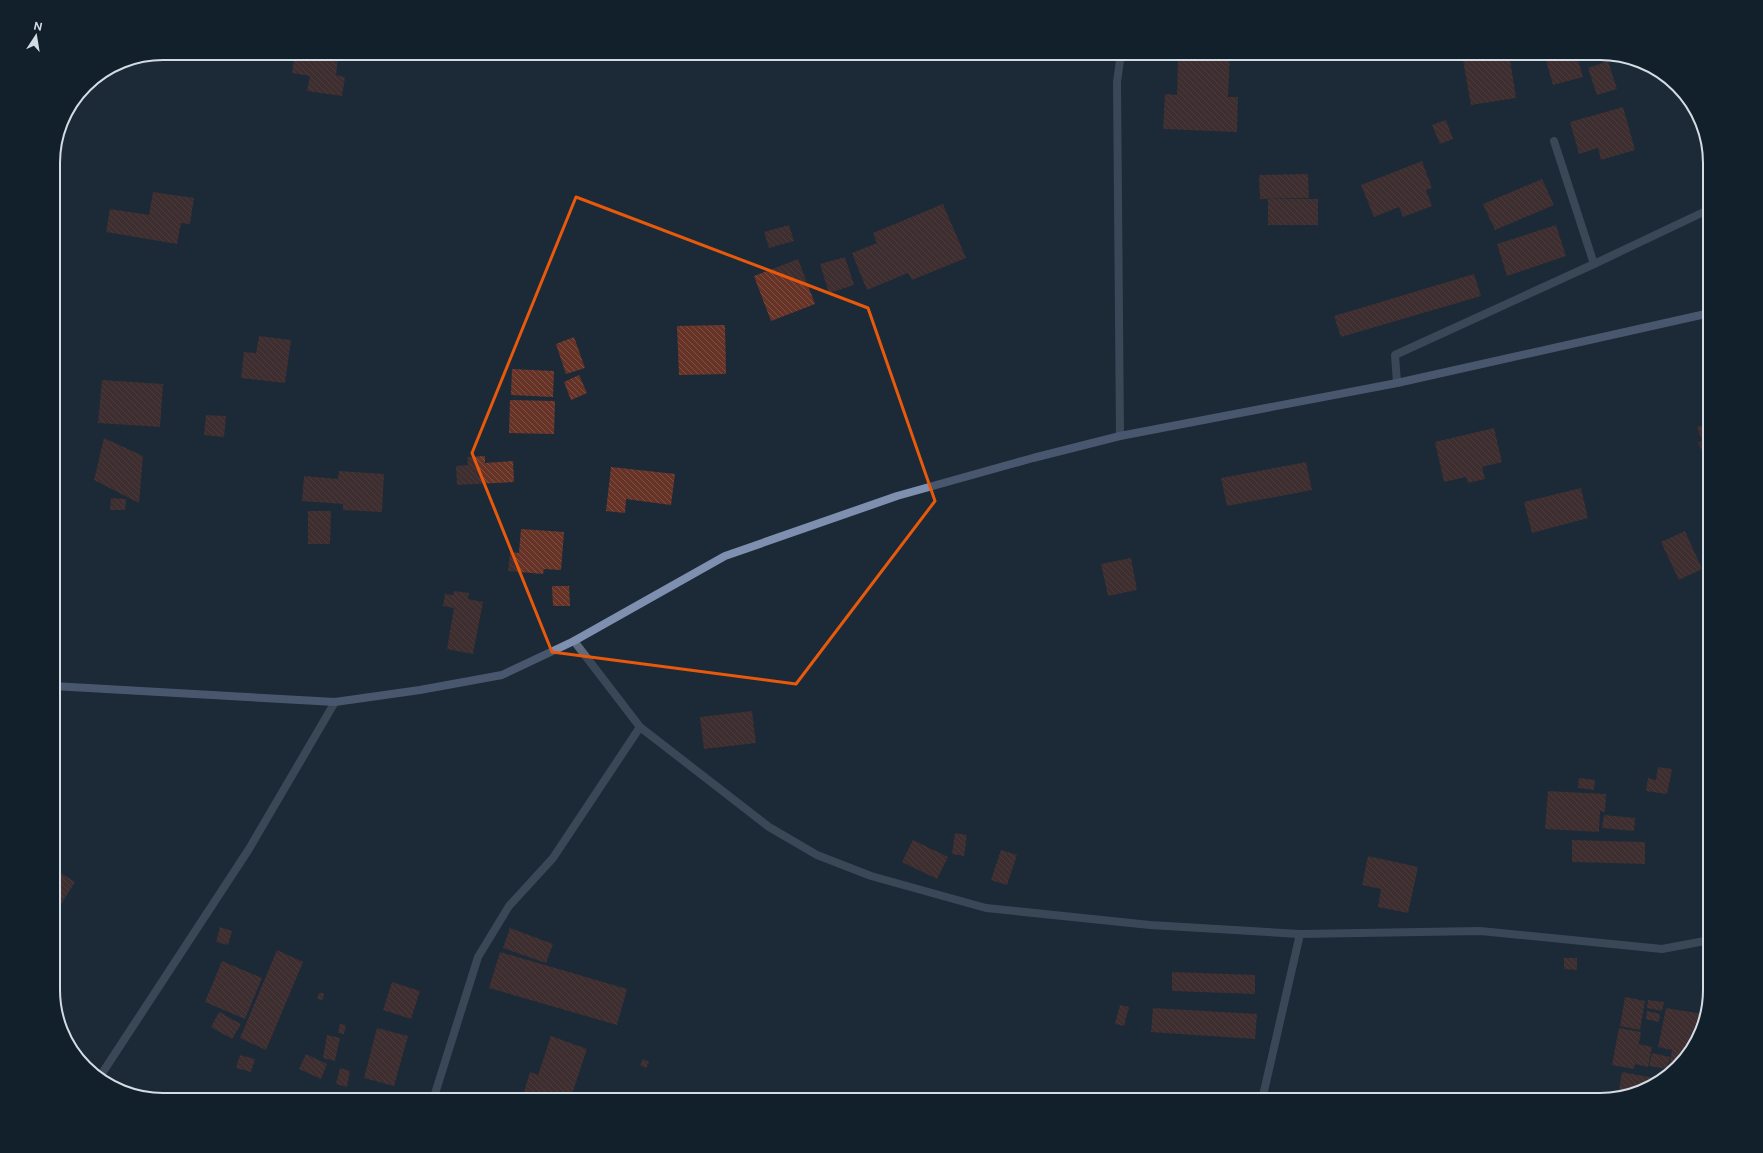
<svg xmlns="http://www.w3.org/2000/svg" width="1763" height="1153" viewBox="0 0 1763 1153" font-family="'Public Sans',sans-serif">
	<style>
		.building { fill: url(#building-back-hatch) }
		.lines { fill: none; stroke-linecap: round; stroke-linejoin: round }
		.lane { stroke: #606a7f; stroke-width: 8 }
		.street { stroke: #606a7f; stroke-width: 8 }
		.secondary { stroke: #7e8fb0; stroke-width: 8 }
		.marked { fill: none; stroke: #e8590c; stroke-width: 3; stroke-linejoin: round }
		.rim { fill: none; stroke: #d3dce4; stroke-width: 2 }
	</style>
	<defs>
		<pattern id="building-back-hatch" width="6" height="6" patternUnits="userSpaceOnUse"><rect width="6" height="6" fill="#683327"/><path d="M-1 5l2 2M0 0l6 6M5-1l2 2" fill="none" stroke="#7d5046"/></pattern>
	</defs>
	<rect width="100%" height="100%" fill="#1b2a36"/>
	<path class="building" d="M188,53h31v5z
		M295,53h18l25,4 -2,18 9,2 -3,19 -35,-5 3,-15 -18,-3z
		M1187,53h43l-2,44h10l-1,35 -74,-3 2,-35 12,1 1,-35 9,1z
		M1504,53h5l7,45 -45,7 -8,-45z
		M1544,53h32l7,24 -30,8z
		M1608,61l9,28 -20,6 -9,-27z
		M1623,107l12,43 -34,10 -3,-12 -19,6 -9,-32z
		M1446,120l7,19 -13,5 -8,-19z
		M1422,161l10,27 -6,2 6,16 -29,11 -4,-10 -25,10 -13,-32z
		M1308,174l1,24 -49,1 -1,-24z
		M1542,179l12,26 -59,25 -12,-26z
		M153,192l41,6 -4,26 -9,-1 -4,21 -71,-12 4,-23 39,6z
		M1268,199h50v26h-50z
		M943,204l23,54 -54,22 -4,-7 -41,17 -15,-37 25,-10 -4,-10z
		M789,225l5,16 -25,7 -5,-16z
		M1556,225l10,31 -59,20 -10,-32z
		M845,257l9,28 -25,8 -9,-29z
		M798,259l17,45 -44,17 -17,-45z
		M1474,274l7,22 -140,41 -7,-21z
		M725,325l1,49 -47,1 -2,-49z
		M259,336l32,4 -6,43 -44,-5 3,-26 12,1z
		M574,337l11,31 -19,6 -10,-30z
		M512,369l42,2 -1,26 -42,-2z
		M579,375l8,18 -16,7 -7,-18z
		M102,380l61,4 -3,43 -62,-4z
		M510,400l45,1 -1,33 -45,-1z
		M206,415l20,1 -2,21 -20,-2z
		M1710,423v50l-12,-31 4,-1 -5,-14z
		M1494,428l8,34 -20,5 3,12 -17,4 -2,-6 -22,5 -9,-40z
		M104,438l39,18 -4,47 -45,-23z
		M485,456v7l28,-2 1,21 -57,3 -1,-19 12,-1 -1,-8z
		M1306,462l6,28 -85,16 -6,-28z
		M611,467l64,7 -4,31 -45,-6 -1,14 -19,-2z
		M339,471l45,3 -2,38 -39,-2v-6l-41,-3 2,-25 34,3z
		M1581,488l7,30 -56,15 -8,-31z
		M111,498l15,1 -1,11h-15z
		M308,511h23l-1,33h-22z
		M521,529l43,3 -3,38 -17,-1 -1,5 -35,-3 2,-19 9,1z
		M1685,531l17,38 -23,11 -18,-38z
		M1131,558l6,32 -29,6 -7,-32z
		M552,586h17l1,20h-17z
		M454,591l15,2 -1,6 15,3 -10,52 -26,-5 7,-41 -11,-2 2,-12 8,1z
		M752,711l4,32 -52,6 -4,-32z
		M1658,767l14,2 -5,25 -21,-3 2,-13 8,2z
		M1579,778l16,2 -1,10 -16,-2z
		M1548,791l58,3 -1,18 -5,-1 -1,21 -54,-3z
		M1604,815l31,3 -1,13 -32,-3z
		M955,833l12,2 -3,21 -12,-2z
		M913,840l35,17 -11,22 -35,-17z
		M1572,840l73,2v22l-73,-2z
		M1001,850l16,5 -10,30 -16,-5z
		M1368,856l50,11 -10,46 -30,-6 3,-18 -19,-4z
		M53,868l22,14 -22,35z
		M220,927l12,4 -4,14 -12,-3z
		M510,928l43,16 -7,19 -43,-15z
		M277,950l26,12 -37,88 -26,-12z
		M500,952l127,37 -10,36 -128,-37z
		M1564,958h13v12l-13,-1z
		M222,961l40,17 -17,41 -40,-17z
		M1172,972l83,3v19l-83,-3z
		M392,982l28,9 -9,28 -28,-9z
		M319,993h5l-1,7 -6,-1z
		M1625,997l20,4 -5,29 -20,-4z
		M1648,1000l16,2 -2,9 -15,-3z
		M1120,1005l9,2 -5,19 -9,-2z
		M1153,1008l104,6 -2,25 -104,-7z
		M1666,1008l37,6 -11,37 -20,18 -3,-1 3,-18 -14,-3z
		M1647,1011l13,3 -1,8 -13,-3z
		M219,1012l22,12 -9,15 -21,-12z
		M340,1024l6,1 -2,9 -6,-1z
		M377,1028l31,8 -14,50 -30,-8z
		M1619,1028l22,4 -7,37 -22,-4z
		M327,1035l13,3 -5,23 -12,-3z
		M551,1036l36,13 -17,51h-21l-25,-8 6,-20 8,3z
		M1639,1044l13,3 -4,20 -13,-3z
		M1652,1053l18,4 -3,12 -18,-3z
		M306,1054l21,10 -6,15 -22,-10z
		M240,1055l15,4 -4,13 -15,-4z
		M643,1059l6,3 -3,6 -6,-3z
		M340,1068l10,3 -3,16 -11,-3z
		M1622,1072l37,7 -1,3 -3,3 -37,10z
		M356,1095l18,4v1h-19z"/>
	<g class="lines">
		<path class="lane" d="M1554,141l40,123"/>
		<path class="street" d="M1397,383l-2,-28 199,-91 116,-55
			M1120,436l-3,-354 4,-29
			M574,641l66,86 129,100 48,28 54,21 115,32 164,17 150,9 180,-3 182,18 48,-9
			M99,1078l150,-229 86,-147
			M433,1100l45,-143 31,-51 44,-48 87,-131
			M1262,1100l38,-166"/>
		<path class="secondary" d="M53,686l282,16 85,-12 82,-15 72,-34 151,-85 172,-60 136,-38 87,-22 277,-53 313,-70"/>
	</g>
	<path d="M0 0H1763V1153H0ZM576,197l292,111 67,193 -139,183 -244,-32 -80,-199z" fill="#1b2a36" fill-opacity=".55" fill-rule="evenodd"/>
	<path class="marked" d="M576,197l292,111 67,193 -139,183 -244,-32 -80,-199z"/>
	<path d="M0 0H1763V1153H0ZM163 60H1600A103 103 0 0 1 1703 163V990A103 103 0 0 1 1600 1093H163A103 103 0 0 1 60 990V163A103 103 0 0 1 163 60Z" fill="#12202c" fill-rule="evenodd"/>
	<path class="rim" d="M163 60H1600A103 103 0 0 1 1703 163V990A103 103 0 0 1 1600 1093H163A103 103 0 0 1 60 990V163A103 103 0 0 1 163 60Z"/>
	<g transform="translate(36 36) rotate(12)" stroke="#12202c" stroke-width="3" paint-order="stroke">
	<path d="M0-3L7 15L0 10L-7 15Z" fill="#d3dce4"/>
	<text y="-6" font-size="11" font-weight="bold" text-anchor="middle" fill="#d3dce4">N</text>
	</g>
</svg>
